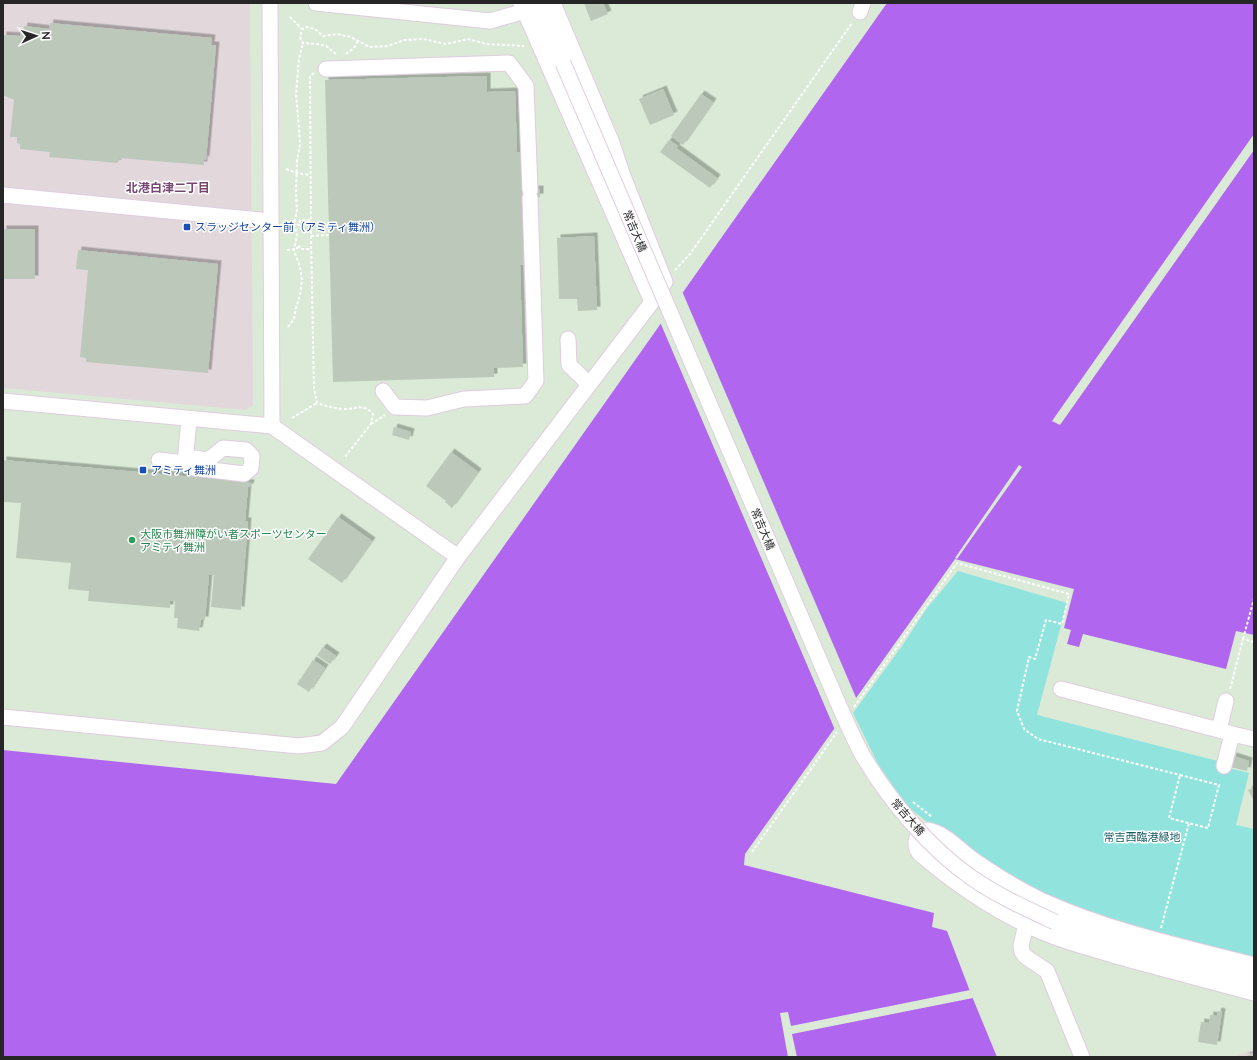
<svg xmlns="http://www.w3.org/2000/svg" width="1257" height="1060" viewBox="0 0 1257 1060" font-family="Lato,'Noto Sans JP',sans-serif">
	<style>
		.industrial { fill: #e2d8dc }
		.green { fill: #91e3de }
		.water { fill: #b166f0 }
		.pier { fill: #daead7 }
		.building { fill: #bcc8ba; filter: url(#shadow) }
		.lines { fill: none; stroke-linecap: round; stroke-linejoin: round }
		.minor-casing { stroke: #e0ccdf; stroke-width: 17 }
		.path { stroke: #fff; stroke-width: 2; stroke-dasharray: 3 2; stroke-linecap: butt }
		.minor { stroke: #fff; stroke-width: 15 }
		.minor-bridge-casing { stroke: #e0ccdf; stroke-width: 17; stroke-linecap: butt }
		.minor-bridge { stroke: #fff; stroke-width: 15 }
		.transit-dot { fill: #1a4fb4; stroke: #fff; stroke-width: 1.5 }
		.leisure-dot { fill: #2e9e5b; stroke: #fff; stroke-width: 1.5 }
		.labels { text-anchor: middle; stroke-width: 3; stroke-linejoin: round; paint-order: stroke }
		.transit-label { font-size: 11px; fill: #164399; stroke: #fff; text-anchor: start }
		.street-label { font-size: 11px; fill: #262626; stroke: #fff }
		.leisure-label { font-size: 11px; fill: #27864d; stroke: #fff; text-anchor: start }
		.park-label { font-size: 11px; fill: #175d63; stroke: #fff }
		.neighbourhood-label { font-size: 12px; font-weight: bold; fill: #774772; stroke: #fff }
	</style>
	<defs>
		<filter id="shadow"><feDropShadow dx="3.5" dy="-3.5" stdDeviation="0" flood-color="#0004"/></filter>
	</defs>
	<rect width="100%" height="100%" fill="#daead7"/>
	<path class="industrial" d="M3,3h247l3,402 -7,5 -243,-22z
		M1254,1049v8h-20z"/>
	<path class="green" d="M958,571l109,32 -30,112 193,49 -1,4 20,5 -13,52 18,4v134l-92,-24 -135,-50 -97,-65 -23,-18 -29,-42 -25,-51 49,-67 25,-38z"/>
	<path class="water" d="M887,3h367v632l-18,-4 -10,38 -143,-35 -4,13 -12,-3 4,-14 -7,-2 10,-39 -119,-30 -210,295 -1,11 190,48 -2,14 15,4 24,63 26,63h-994v-307l333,34z"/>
	<path class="pier" d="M1254,134v16l-194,275 -8,-4z
		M682,291l175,409 -22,30 -175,-408z
		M1019,465l3,2 -65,92 -2,-1z
		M970,990l3,8 -181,36 5,23h-9l-8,-44 8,-1 3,14z"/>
	<path class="building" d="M584,3h19l5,11 -17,7z
		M50,23l162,15 -1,7h5l-10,115 -2,-1v6l-85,-7 -1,5 -69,-6 1,-5 -30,-3v-5l-3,-1v-6h-7l4,-37 -11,-5v-60l17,1v-3h3l1,-7 25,3z
		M487,76v16l28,-1 2,61h4l2,38 17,-1v8l-17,1 2,67h-5l3,102 -29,1v9l-161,5 -8,-302z
		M663,89l11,26 -24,10 -11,-26z
		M701,94l12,8 -30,43 -12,-9z
		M669,140l9,6 -2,2 41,30 -7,10 -50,-36z
		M3,229h32v50h-32z
		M594,236l3,74 -19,1 -1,-12h-18l-2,-61z
		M78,250l140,14 -10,109 -122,-11v-4l-6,-1 8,-87 -12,-1z
		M394,427l17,5 -2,8 -17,-5z
		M451,452l27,20 -26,36 -7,-6 1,-1 -20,-15z
		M3,460l191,17v-3l17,1 -1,4 41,4 -1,4h-2l-3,34h3l-7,89 -30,-3 3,-32h-5l-4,45h-4l-2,11 -22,-3 1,-10h-4l1,-17h-5v7l-82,-7 1,-10 -21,-2 3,-26 -55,-5 5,-55 -18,-1z
		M338,517l34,24 -30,42 -34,-24z
		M323,647l13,9 -6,8 -13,-9z
		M313,660l12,8 -16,24 -12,-8z
		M1233,756l16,5 -2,10 -17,-4z
		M1254,787v14l-6,-11z
		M1218,1011l4,1 -5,33 -19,-3 3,-20 8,1 1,-8 7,1z
		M1254,1053v4h-10z"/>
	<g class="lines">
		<g class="minor-casing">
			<path id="minor" d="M270,3l2,423
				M316,3l174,18 35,-10
				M521,3l131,299
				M537,3l26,60
				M860,12l3,-9
				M326,69l183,-6 17,23 4,104
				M3,195l268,26
				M568,339l1,26 20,19
				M383,391l12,16 32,1 37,-9 61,-3 11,-15 -6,-183
				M3,401l269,25 186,131
				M223,448l23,2 6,6 -1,12 -7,6 -50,-6 -9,-5 10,-5 11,2 6,-3z
				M159,460l26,3 4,-44
				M1061,689l158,41
				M3,717l296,29 23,-3 20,-16 116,-170 194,-255 13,-20 -42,-106 -11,-33 -59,-140
				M1232,734l22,5
				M1224,766l8,-32 -13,-4 7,-29
				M1055,922l41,14 158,43
				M1026,924l-5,22 1,6 4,5 21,14 35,86
				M1254,965c-71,-18 -144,-34 -211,-64 -24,-11 -46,-25 -68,-40 -15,-10 -29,-28 -48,-31 -11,3 -14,13 -8,23 35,30 73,56 114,75 33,15 67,23 101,33 40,11 80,21 120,32"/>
		</g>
		<path class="path" d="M290,17l12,12
			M336,54l-10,-8 -9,-2 -14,-1 -3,-6 2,-8 5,-2 8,2 8,7 14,-2 14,3 18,10 18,-1 18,-6 18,-1 23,5 22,-5 18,5 38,2
			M346,54l8,-6 4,-7
			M314,73l-4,3 1,160 3,153 3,14c9,3 16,5 26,6 12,1 19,-7 30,5l-2,10 -27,34
			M286,169l11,4 13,2
			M287,222l7,1 5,2 1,-2v-3h11
			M311,236l18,-1
			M287,250l10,-1 1,-4 1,1 1,3h11
			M675,270l15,-16 162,-231
			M288,327l6,-8 2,-11 4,-13 2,-15 -2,-13 -6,-17 3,-15 -3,-12 3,-12 -1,-19 1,-31 3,-17 -2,-28 -2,-21 3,-37 4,-15
			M292,418l25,-15
			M371,424l14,-9
			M1243,639l11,-40
			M1230,689l13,-50 11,3
			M854,707l103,-144 112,31 -7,30 -16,-4 -11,39 -6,-2 -12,54 7,18 14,10 142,36
			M1180,775l39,10 -11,43 -39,-10z
			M913,802l19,15
			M752,852l85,-120
			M1161,928l28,-105"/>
		<use href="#minor" class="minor"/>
		<g class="minor-bridge-casing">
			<path id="minor-bridge" d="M563,63l278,647c7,15 14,32 22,46 26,44 67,93 109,122 26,18 55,31 83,44"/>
		</g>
		<use href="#minor-bridge" class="minor-bridge"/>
	</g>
	<g class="transit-dot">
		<rect x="183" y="223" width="8" height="8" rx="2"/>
		<rect x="139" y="466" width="8" height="8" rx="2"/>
	</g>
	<circle class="leisure-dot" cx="132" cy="540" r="4"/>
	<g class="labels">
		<g class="transit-label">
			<text x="195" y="231">スラッジセンター前（アミティ舞洲）</text>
			<text x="151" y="474">アミティ舞洲</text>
		</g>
		<g class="street-label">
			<text transform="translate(635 231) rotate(67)" y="4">常吉大橋</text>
			<text transform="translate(763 529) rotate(67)" y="4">常吉大橋</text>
			<text transform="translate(908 817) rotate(49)" y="4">常吉大橋</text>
		</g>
		<g class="leisure-label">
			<text x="140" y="538">大阪市舞洲障がい者スポーツセンター<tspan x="140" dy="13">アミティ舞洲</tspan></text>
		</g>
		<g class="park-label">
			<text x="1142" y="841">常吉西臨港緑地</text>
		</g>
		<g class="neighbourhood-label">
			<text x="168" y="192">北港白津二丁目</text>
		</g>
	</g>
	<rect width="1257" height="1060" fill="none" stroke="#262626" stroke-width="8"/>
	<g transform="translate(36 36) rotate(87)" stroke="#ffffff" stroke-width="3" paint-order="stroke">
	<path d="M0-3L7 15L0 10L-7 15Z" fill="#262626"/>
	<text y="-6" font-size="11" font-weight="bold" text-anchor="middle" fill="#262626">N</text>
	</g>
</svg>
